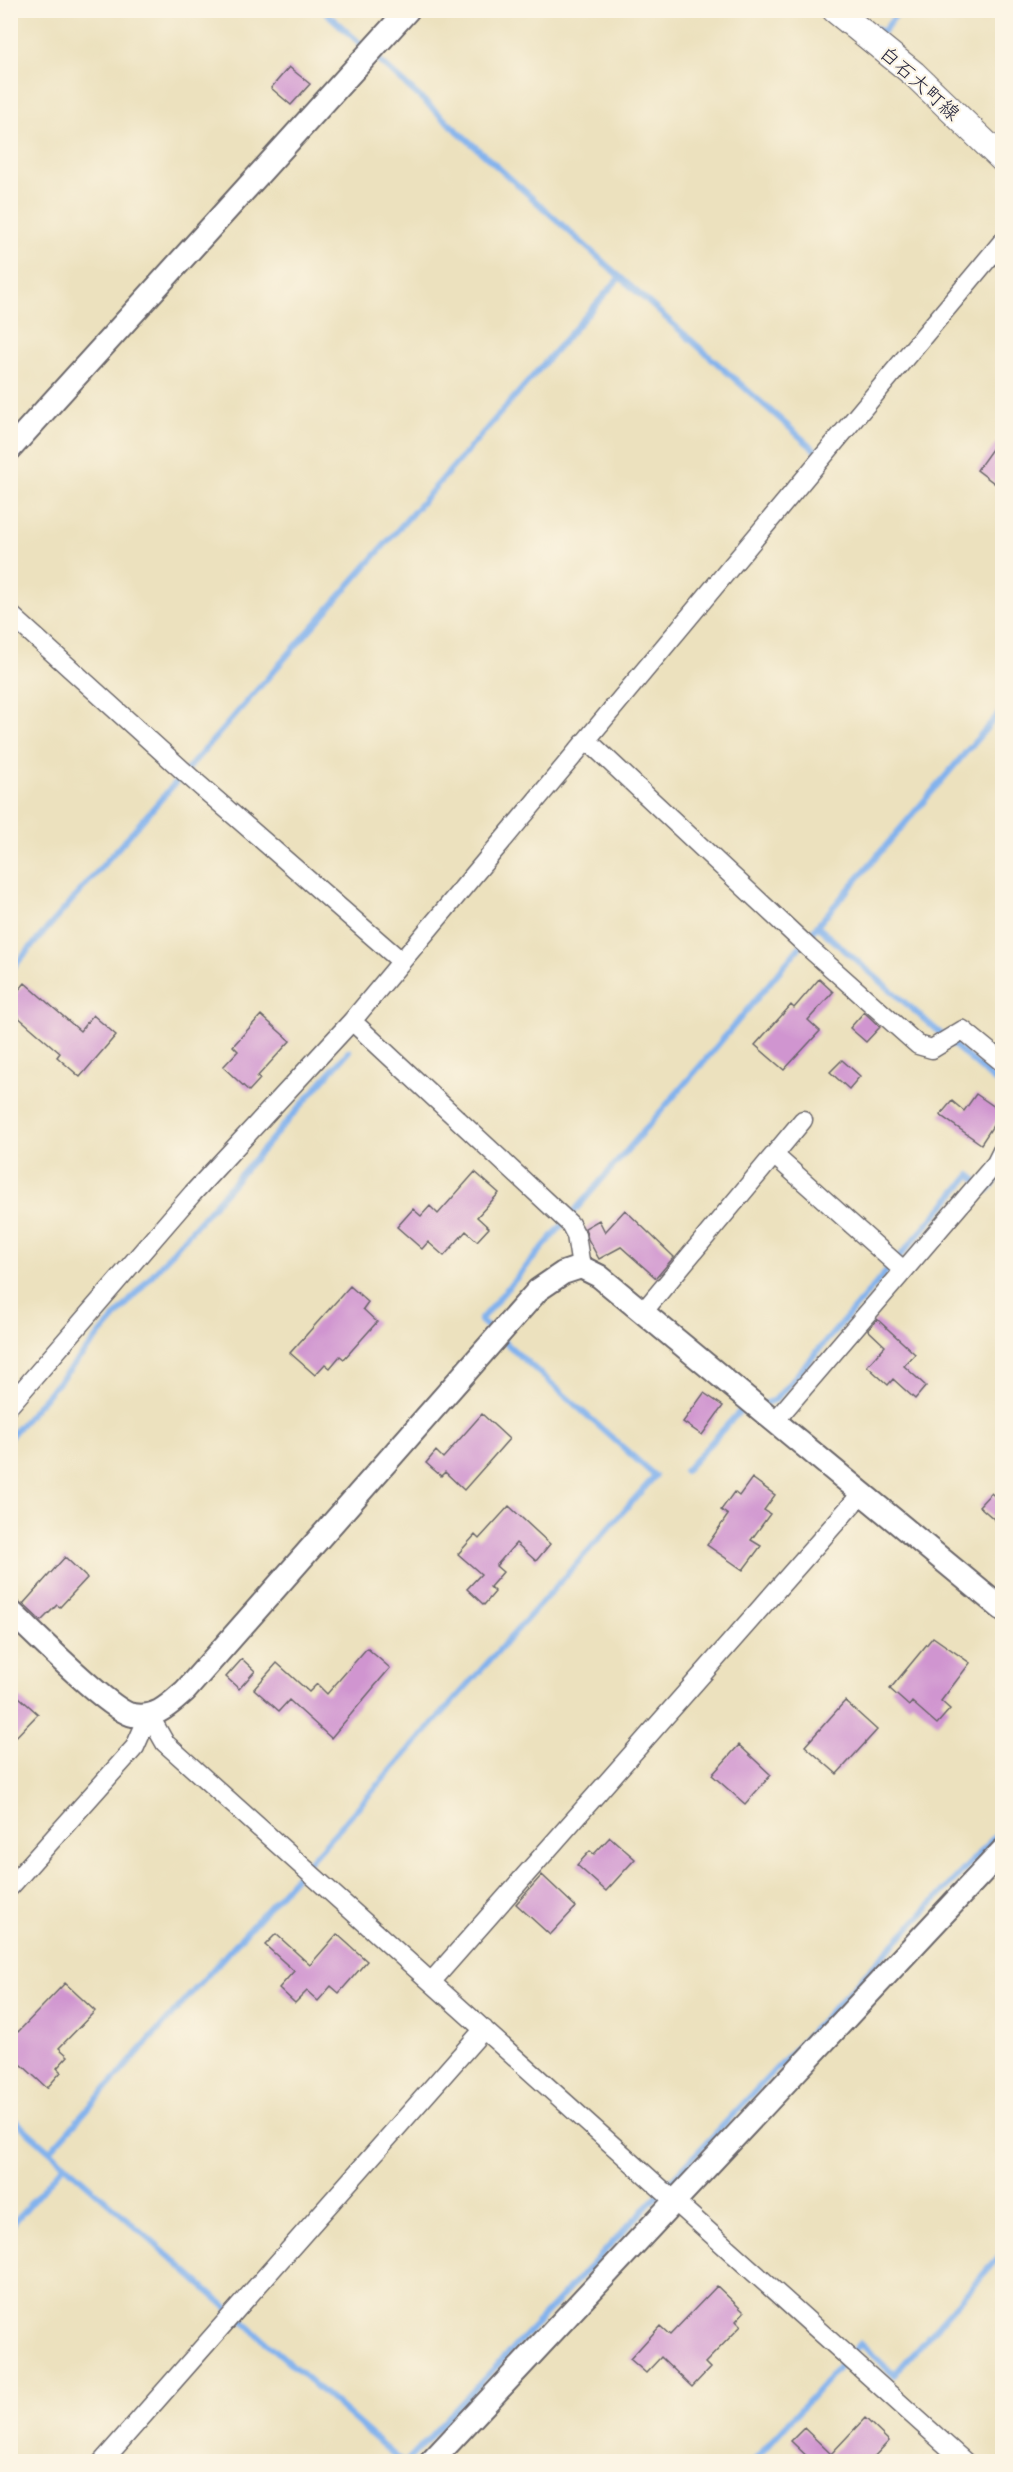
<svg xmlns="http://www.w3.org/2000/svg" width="1013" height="2472" viewBox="0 0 1013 2472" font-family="Itim,'Klee One',sans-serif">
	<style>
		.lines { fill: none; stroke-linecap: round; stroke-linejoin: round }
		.stream { stroke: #82b2ed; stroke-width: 6 }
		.building { fill: #d095d0 }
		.minor-casing { stroke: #696569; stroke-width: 21 }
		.tertiary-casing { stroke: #696569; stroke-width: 26 }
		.secondary-casing { stroke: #696569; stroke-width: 28 }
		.minor { stroke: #fff; stroke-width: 18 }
		.tertiary { stroke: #fff; stroke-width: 22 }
		.secondary { stroke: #fff; stroke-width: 26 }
		.labels { text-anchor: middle; stroke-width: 4.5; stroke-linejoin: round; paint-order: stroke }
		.street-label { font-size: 20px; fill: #22223b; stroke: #fcf5e5 }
	</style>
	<rect width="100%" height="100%" fill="#fcf5e5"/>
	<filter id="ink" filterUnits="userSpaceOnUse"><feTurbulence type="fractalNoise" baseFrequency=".0167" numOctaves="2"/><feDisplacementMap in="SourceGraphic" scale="12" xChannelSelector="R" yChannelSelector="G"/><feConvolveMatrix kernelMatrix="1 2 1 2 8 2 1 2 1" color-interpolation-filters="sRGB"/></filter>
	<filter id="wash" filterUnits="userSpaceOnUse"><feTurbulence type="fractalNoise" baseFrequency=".008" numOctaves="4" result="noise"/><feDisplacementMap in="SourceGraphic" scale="24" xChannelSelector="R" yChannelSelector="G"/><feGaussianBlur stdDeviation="1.35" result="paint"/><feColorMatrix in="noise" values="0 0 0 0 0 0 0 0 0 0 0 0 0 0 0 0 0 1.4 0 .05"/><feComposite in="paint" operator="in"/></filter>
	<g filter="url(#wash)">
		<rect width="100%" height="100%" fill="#ece1be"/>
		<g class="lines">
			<path class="stream" d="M876,28l7,4 17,-22
				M620,277l196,174
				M817,926l185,161
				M10,971l610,-694 -297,-267
				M763,1404l12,-4 195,-225 18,15 14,-17
				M10,1437l339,-386
				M685,1471l55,-60 10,-3
				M10,2116l392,346
				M50,2151l605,-675 -175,-156 227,-262 110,-132 185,-216
				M10,2227l55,-63
				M406,2462l596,-633
				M753,2462l107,-119 34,32 108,-122"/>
		</g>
		<g id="blocks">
			<path class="building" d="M289,67l21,17 -19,21 -20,-17z
				M1002,435v54l-25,-19z
				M819,979l14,13 -25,28 12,11 -36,39 -29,-25 36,-40 3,3z
				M25,983l55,48 13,-16 23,20 -36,42 -23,-20 3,-4 -50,-43v-10z
				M864,1012l16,15 -14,15 -16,-14z
				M261,1015l29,26 -33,36 3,2 -11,12 -26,-24 15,-16 -5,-5z
				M842,1060l18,16 -11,13 -19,-17z
				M976,1094l26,18 -21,32 -41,-29 12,-14 12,10z
				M475,1172l24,21 -22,24 12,11 -12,13 -11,-10 -22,25 -16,-14 -6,7 -25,-22 16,-18 8,7 9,-10 8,8z
				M625,1210l49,47 -18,21 -35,-31 -22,12 -11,-20 -3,-11 14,-8 6,12z
				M350,1286l18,16 -5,7 14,13 -33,37 -4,-3 -10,12 -5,-4 -10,11 -25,-22z
				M877,1319l38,35 -11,12 22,20 -11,13 -22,-20 -5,6 -21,-19 18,-20 -17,-16z
				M704,1393l19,13 -21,29 -19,-13z
				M482,1414l27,25 -45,51 -19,-18 -4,4 -15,-13 10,-12 7,7z
				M752,1478l23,17 -11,15 6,4 -19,26 10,6 -18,24 -36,-25 21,-30 -7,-5 13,-18 5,4z
				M991,1493l11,10v23l-23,-20z
				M509,1506l41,38 -14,17 -20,-18 -20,23 7,6 -13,15 5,5 -11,13 -17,-16 14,-15 -23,-20 17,-19 4,4z
				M65,1557l22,21 -27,29 -3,-2 -16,16 -18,-17z
				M933,1637l37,26 -29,38 9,8 -13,15 -25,-22 -3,4 -19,-17z
				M367,1648l23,20 -59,70 -42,-38 -10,11 -25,-22 23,-26 32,29 8,-8 10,10z
				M242,1659l13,12 -16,18 -13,-12z
				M10,1689l28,25 -28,29z
				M845,1701l32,29 -40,44 -32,-28z
				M739,1745l32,30 -26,29 -33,-29z
				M610,1837l25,22 -29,32 -29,-26 13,-14 4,3z
				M542,1875l34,32 -26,28 -34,-31z
				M276,1934l34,31 27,-31 30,27 -28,32 -8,-7 -13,15 -11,-10 -12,12 -16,-15 15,-17 -29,-26z
				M65,1983l30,28 -36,37 9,8 -11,12 4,4 -14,16 -37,-34v-30l8,8z
				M717,2286l27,26 -8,9 5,5 -36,37 5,5 -18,19 -31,-30 -15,16 -16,-14 30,-33 10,9z
				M865,2418l24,23 -20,21h-56l-22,-21 13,-13 27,26z"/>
		</g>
	</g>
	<g filter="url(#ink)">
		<use href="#blocks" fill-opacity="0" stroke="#696569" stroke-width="1.5"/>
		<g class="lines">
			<g class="minor-casing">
				<path id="minor" d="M10,614l180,163 211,184
					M587,740l222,208 109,97 14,4 31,-19 39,32
					M352,1021l218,203 6,11 5,32
					M774,1155l129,115
					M643,1312l160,-192
					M10,1405l183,-212 159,-172 650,-779
					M775,1421l221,-258 6,-12
					M149,1715l16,28 800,719
					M10,1887l125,-140 14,-32
					M432,1981l430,-488
					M102,2462l382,-433"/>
			</g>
			<g class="tertiary-casing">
				<path id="tertiary" d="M10,449l398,-439
					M10,1611c21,19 101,101 123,104 23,4 36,-10 52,-24l353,-401 25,-17 18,-6 18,9 403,333
					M431,2462l571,-611"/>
			</g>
			<g class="secondary-casing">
				<path id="secondary" d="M835,10l79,64 88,85"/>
			</g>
			<use href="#minor" class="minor"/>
			<use href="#tertiary" class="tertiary"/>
			<use href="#secondary" class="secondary"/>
		</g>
	</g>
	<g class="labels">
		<g class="street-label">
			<text transform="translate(920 83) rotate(42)" y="7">白石大町線</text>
		</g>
	</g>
	<rect width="1013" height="2472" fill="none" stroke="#fcf5e5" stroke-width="36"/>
</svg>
